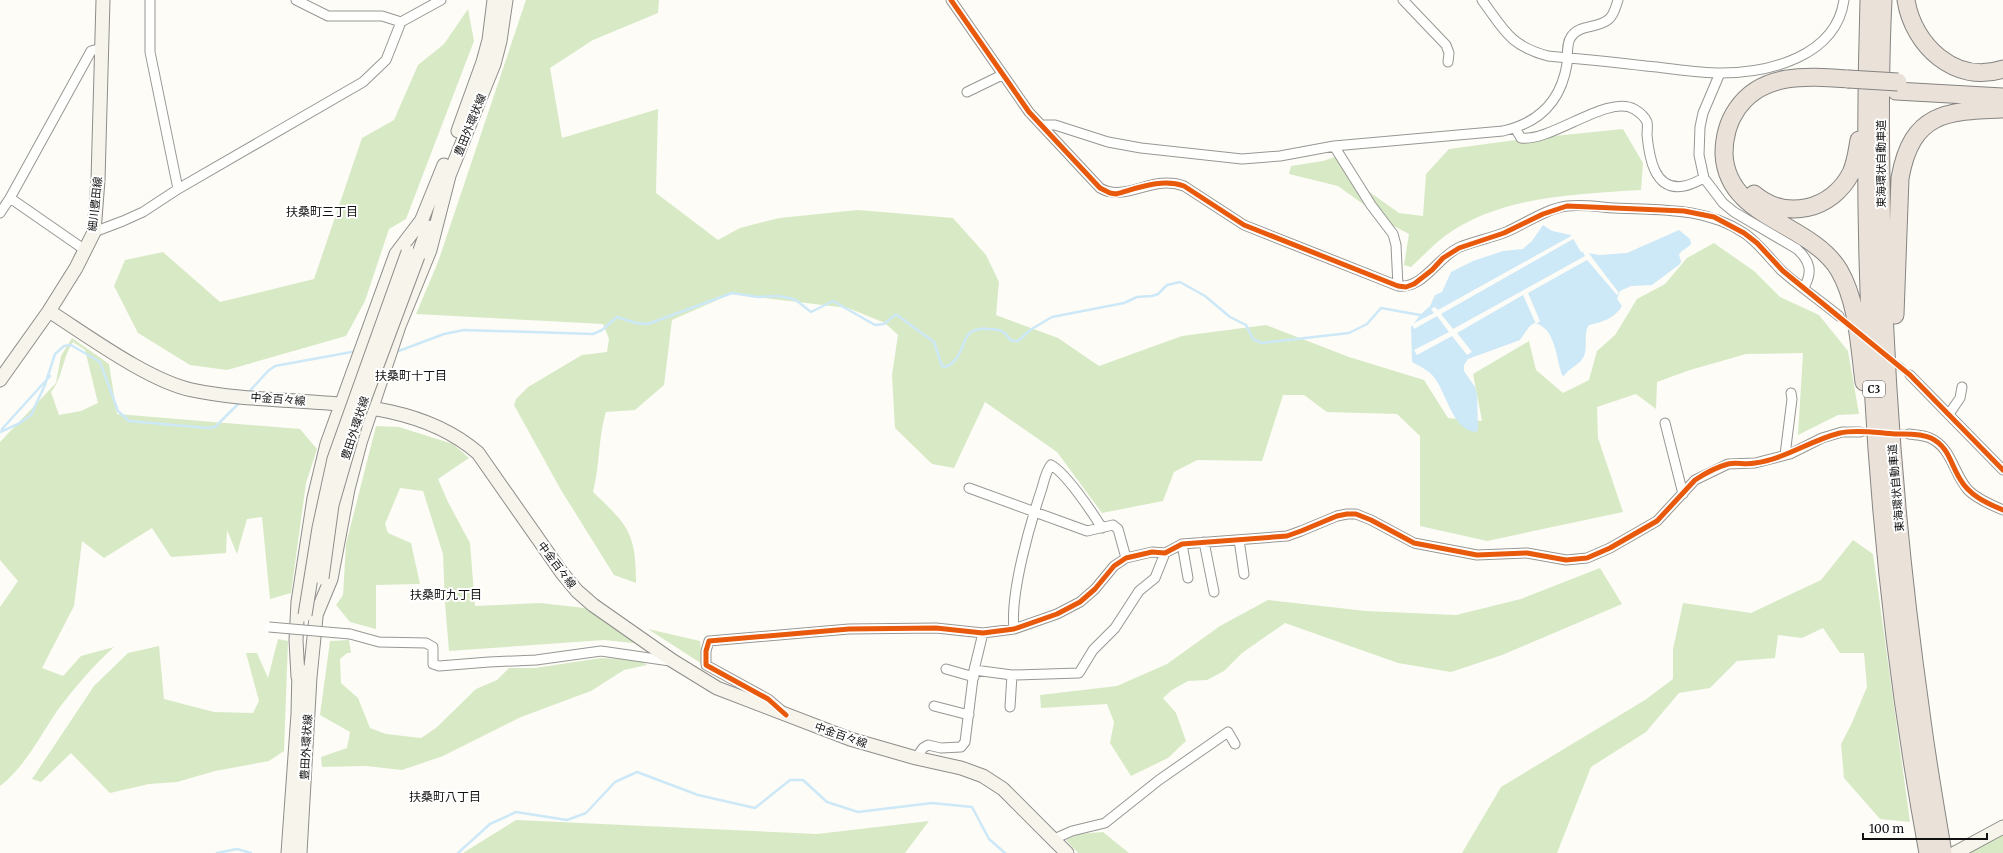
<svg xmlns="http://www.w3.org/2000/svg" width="2003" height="853" viewBox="0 0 2003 853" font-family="Merriweather,'Noto Sans JP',serif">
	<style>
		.forest { fill: #d8eac5; fill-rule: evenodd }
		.water { fill: #cde8f7 }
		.pier { fill: #fdfcf7 }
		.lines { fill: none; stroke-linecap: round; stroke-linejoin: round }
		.stream { stroke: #cde8f7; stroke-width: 2.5 }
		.street-tunnel { stroke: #dad9d4; stroke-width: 9; stroke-dasharray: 9 4.5; stroke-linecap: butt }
		.street-casing { stroke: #979795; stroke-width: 11 }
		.secondary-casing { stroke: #8e8d8b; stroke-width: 15 }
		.highway-casing { stroke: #858482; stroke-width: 19 }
		.street { stroke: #fffffe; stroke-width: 9 }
		.secondary { stroke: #f6f4eb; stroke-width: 13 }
		.highway { stroke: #eae1d8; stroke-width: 17 }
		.street-bridge-casing { stroke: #979795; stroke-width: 11; stroke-linecap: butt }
		.secondary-bridge-casing { stroke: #8e8d8b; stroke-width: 15; stroke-linecap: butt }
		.highway-bridge-casing { stroke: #858482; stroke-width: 19; stroke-linecap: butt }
		.street-bridge { stroke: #fffffe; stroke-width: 9 }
		.secondary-bridge { stroke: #f6f4eb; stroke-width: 13 }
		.highway-bridge { stroke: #eae1d8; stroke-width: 17 }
		.cycleway-casing { stroke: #fff; stroke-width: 8 }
		.cycleway { stroke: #e8590c; stroke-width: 5 }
		.labels { text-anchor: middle; stroke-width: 4; stroke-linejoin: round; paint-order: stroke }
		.shield { fill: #fff; stroke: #585858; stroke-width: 1 }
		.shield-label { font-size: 10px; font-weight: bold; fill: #111 }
		.street-label { font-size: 11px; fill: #111; stroke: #fff }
		.neighbourhood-label { font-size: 12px; fill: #111; stroke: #fff }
	</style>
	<rect width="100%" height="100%" fill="#fdfcf7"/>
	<path class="forest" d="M526,0h133l-1,13 -65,27 -43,28 12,70 96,-29 -2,84 62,47 22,-12 39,-10 79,-8 95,8 33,37 13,27 -3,33 62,23 41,28 83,-30 84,-11 83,32 75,23 24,38 34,3 -9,-47 56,-33 7,29 27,23 26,-13 8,-29 18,-16 22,-36 28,-15 22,-26 27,-15 40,28 26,26 39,18 29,36 11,63 -21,1 -40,20 5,-82 -57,1 -56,16 -33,12 -1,27 -20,-15 -39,13 1,31 25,74 -136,29 -67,-15v-90l-23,-22 -70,-2 -23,-17h-21l-21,66 -65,-1 -23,12 -11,29 -61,12 -45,-61 -72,-50 -31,66 -22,-4 -37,-36 -3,-53 6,-40 -13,-12 -37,-15 -117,-14 -59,26 -8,65 -29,25 -29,2c-8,26 -6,53 -13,80 35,33 43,41 43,91l-22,-8 -53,-85 -47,-85 2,-6 12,-12 54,-32 25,-3 2,-13 -6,-15 -187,-10 22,-52z
		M468,9l6,32 -68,178 -17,10 -24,72 -19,35 -119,34 -37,-5 -52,-32 -24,-47 11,-26 38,-8 57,50 94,-23 48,-141 32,-18 24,-55 26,-21z
		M1623,129l20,34 -2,27c-64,4 -142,6 -196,46 -12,9 -23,21 -34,31l-7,-2 5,-31 -17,-9 -54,-39 -49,-12 2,-8 32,-5 21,-7 17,32 38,27 24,3 3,-42 23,-25 74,-10z
		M72,338l37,26 8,50 183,15 17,20 -11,34 -15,110 -21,6 -8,-82 -15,2 -10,35 -10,-24 -1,23 -55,4 -19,-29 -48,30 -22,-17 -8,65 -32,62 21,8 18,-20 33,-9c-21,19 -40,41 -57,64 -17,25 -32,56 -57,75v-179l18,-26 -18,-21v-118l56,-59 5,-27zM73,342l12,8 13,53 -17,8 -22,4 -8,-23c12,-14 11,-34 22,-50z
		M376,426l23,1 54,17 16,14 -31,21 10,23 22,41 5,63 65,-3 45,5 58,36 -39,-4 -155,11 -4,-48 -2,-49 -20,-63 -23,-3 -15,36 3,9 23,10 9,41 -44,1v44l-26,-7 -14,-17 7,-10 3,-51z
		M1853,540l20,14 37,268 -30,-3 -36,-41 -3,-34 10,-19 16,-38 -3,-34h-24l-17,-25 -21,10 -24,-3 -3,23 -38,3 -27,27 -31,5 -33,39 -55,35 -34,86h-95l39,-66 144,-87 28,-21v-30l10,-46 68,10 70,-33z
		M1600,568l22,36 -120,51 -51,17 -53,-9 -113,-40 -43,30 -18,18 -17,9 -19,1 -16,9 -9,8 13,15 10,28 -18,17 -37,18 -21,-33 4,-21 -7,-18 -66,4 -1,-13 77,-9 50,-22 53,-38 48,-26 98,11 90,4 65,-16z
		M648,629l52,12 2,23z
		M278,639l10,2 -4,110 -15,10 -54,10 -38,11 -28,2 -39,9 -39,-40 -30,29 -9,-3 62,-93 34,-33 31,-7 5,53 50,13 39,1 6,-12 -13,-48h11l11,25z
		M349,640l2,13h-4l-7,6 1,24 17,15 12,30 16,6 35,4 15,-10 40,-39 21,-9 12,-12h26l66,-10 39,2 7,5 -23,5 -33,21 -70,26 -78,39 -41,14 -36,-4 -44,1 -1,-10 26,-9 3,-16 -30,-17 10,-74z
		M2003,819v34h-69l52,-22z
		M516,820l301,14 112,-13 -24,32h-442z
		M1103,832l26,21h-51l-12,-13 13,-6z"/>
	<path class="water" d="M1543,225l9,6 19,4 10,17 19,3 27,-2 52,-23 11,9 1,5c-4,5 -9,5 -12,11l2,6 -1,3 -28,21 -21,1 -11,5 -3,8 5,7c-7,12 -19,16 -33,19 -6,8 -1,21 -5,31 -4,9 -14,11 -20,20l-2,-1c-6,-16 -6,-48 -28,-52l-5,4 -9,13 -52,19 -4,6v6l11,16 2,7 1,34 -1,4c-25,0 -31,-42 -44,-56 -5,-6 -14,-10 -21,-14l-1,-35 9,-12 10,-9 5,-11 7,-3 9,-20 22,-11 30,-10 20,-2 9,-8z"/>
	<path class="pier" d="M1573,235l2,3 -134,76 12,15 132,-73 -5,-11 3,5 4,1 32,42 -2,2 -30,-35 -59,33 12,28 -4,3 -13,-29 -66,38 15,19 -5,3 -15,-19 -35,19 -3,-5 35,-18 -12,-16 -23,13 -2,-5 22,-11 -3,-4 4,-2 3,3z"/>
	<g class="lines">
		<path class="stream" d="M396,352l48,-18 20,-4 129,4 9,-4 15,-13 19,6 12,1 84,-31 26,4 20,-1 12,2 7,3 14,11 22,-11 42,24 9,-1 11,-9h2l37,27 8,24 4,1c24,-12 10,-41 42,-38 5,0 11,0 15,3 4,2 5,6 9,9h6l12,-11 22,-13 72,-14 13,-6 15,-1 6,-2 9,-9 13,-3 25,14 25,21 16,8 7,14 9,4 87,-10 18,-9 14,-16 39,7
			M248,393l20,-22 7,-5 82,-15
			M2,429l48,-53
			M0,432l18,-8 13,-9 14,-30 10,-31 9,-8 7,-1 29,17 18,49 11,10 79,7 7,-1 26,-26
			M217,853l20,-4 14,4
			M458,853l32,-29 26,-12 51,8 19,-7 29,-31 22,-10 61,23 57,13 35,-28h13l24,22 31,10 74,-9 40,4 17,32 16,14"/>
		<path class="street-tunnel" d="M1839,316l18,14
			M1886,355l24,20
			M1860,432l49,2"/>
		<g class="street-casing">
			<path id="street" d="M150,0v52l28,137
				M296,0l32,16h54l19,6
				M951,0l78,112 71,76c25,15 53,-14 84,-2l60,39 154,61c26,3 40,-30 62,-39 15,-6 31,-9 46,-15 19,-8 39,-23 61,-26 15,-2 33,1 48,2 44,2 90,-1 129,25 15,10 25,25 38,38 18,16 39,30 57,45
				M1403,0l43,45 3,8 -1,9
				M1482,0c22,30 28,46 66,56 33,3 65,6 98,10 24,2 50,7 75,7 49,0 115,-17 123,-73
				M1720,73l-17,40 -3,14 -1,28 5,23 19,25 11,9 63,37c13,12 16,23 7,38
				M967,92l35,-17
				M1041,125h14l53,17 33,6 101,11 38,-3 54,-10 169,-15c36,-8 58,-30 64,-67 1,-8 -1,-20 4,-27 8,-13 27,-8 38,-18 5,-4 7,-13 9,-19
				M1515,128l6,10c30,4 87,-44 113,-29 5,3 11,8 13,13 1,4 0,9 0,13 2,21 7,57 37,51 7,-1 14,-5 20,-8
				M1334,146l37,59 22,29 3,11 2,41
				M0,213l10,-15
				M94,232l29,-11 20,-9 35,-23 185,-107 23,-22 15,-38 40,-22
				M85,250l-75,-52 81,-147 11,-3
				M1910,375l93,95
				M1949,414l11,-16 2,-11
				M1665,423l18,71
				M1909,434c6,1 15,1 21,4 22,10 23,35 38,52 9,9 23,15 35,20
				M1785,455l7,-56 -1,-6
				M969,488l118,43 26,-6 5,4 8,29
				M1239,540l5,34
				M1204,542l10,50
				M1182,544l6,34
				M1014,629c-4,-36 16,-105 28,-141 2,-7 4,-17 9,-23 15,8 41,47 51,63
				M350,634l29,8 47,1 7,4v17l6,2 50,-4 47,-2 65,-9 69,10
				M946,669l28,8
				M974,670l38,5 67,-2 14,-23 22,-22 24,-37 16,-13 10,-25
				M934,706l35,9
				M1010,707l2,-32
				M781,710l-13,-11 -62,-34v-14l3,-10 140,-12 87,-1 47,5 31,-4 43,-15 23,-12 15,-13 19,-23 12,-8 26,-6 13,1 17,-9 105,-8 14,-5 36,-15 10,-2h9l15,6 43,23 63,12 50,-2 39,7 21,-2 23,-10 47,-27 38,-41 33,-16 27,-1 35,-9 32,-16 20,-6h18
				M916,758l7,-10 5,-3 13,3 20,-1 4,-5 9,-72 9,-37
				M1054,839l18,-8 33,-8 54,-43 69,-48 7,12"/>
		</g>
		<g class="secondary-casing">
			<path id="secondary" d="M458,131l25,-69 6,-22 5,-40
				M446,183l48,-119 6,-23 6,-41
				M418,229l26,-64
				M418,256l10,-29
				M49,311c39,25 100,70 143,79 93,20 210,-3 286,63l84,120 15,18 16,14 80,56 44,27 133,51 66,19 45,10 22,8 20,13 64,64
				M0,380l49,-69 27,-43 18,-36 4,-52 5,-180
				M316,615l15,-36 17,-90 12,-46 39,-117 31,-76 19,-74
				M298,677l-2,-37 2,-38 16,-104 13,-54 69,-190 25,-33
				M288,853l10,-139 1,-45
				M300,853l10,-176 7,-70
				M1955,853l48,-26"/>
		</g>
		<g class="highway-casing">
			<path id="highway" d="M1869,0c-9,284 7,573 59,853
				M1883,0c-3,60 -3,120 -2,181 1,177 15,356 40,532 6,47 14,93 22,140
				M1906,0c7,45 49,85 97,69
				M1848,79c-40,-3 -86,-7 -111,30 -9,13 -13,29 -13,45 3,65 86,68 115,116 19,33 20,75 25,112
				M1896,91l107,6
				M1754,194c32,27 78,16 97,-21 5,-11 6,-22 8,-33
				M1895,315l5,-137c12,-66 46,-67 103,-69"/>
		</g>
		<use href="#street" class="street"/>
		<use href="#secondary" class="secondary"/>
		<use href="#highway" class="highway"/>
		<g class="street-bridge-casing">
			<path id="street-bridge" d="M269,627l81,7"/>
		</g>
		<g class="secondary-bridge-casing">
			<path id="secondary-bridge" d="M322,578l10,-73 25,-86 61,-163
				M305,615l14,-87 15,-69 74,-207"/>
		</g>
		<g class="highway-bridge-casing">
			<path id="highway-bridge" d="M1848,79l50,3"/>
		</g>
		<use href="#street-bridge" class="street-bridge"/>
		<use href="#secondary-bridge" class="secondary-bridge"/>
		<use href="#highway-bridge" class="highway-bridge"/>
		<g class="cycleway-casing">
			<path id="cycleway" d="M951,0l78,112 71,76 10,5 6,1c22,-6 46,-16 68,-8l60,39 154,61 8,1 8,-3 18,-14 11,-12 16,-10 45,-15 39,-19 24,-8 117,5 30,6 30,16 13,10 26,28 127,104 93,95
				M786,715l-18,-16 -62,-34v-14l3,-10 140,-12 87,-1 47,5 31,-4 43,-15 23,-12 15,-13 19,-23 12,-8 26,-6 13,1 17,-9 105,-8 14,-5 36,-15 10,-2h9l15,6 43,23 63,12 50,-2 39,7 21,-2 23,-10 47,-27 38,-41c9,-6 22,-13 33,-16 8,-2 18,1 27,-1 30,-4 56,-23 85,-30 16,-4 38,0 55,1 10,0 26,-1 36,4 18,9 19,25 29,41 9,16 26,24 43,31"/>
		</g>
		<use href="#cycleway" class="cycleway"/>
	</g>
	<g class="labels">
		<rect class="shield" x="1863" y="381" width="22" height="16" rx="3"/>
		<g class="shield-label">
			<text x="1874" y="393">C3</text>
		</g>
		<g class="street-label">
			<text transform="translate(470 125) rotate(-68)" y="4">豊田外環状線</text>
			<text transform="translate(1881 164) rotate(-90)" y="4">東海環状自動車道</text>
			<text transform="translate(95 204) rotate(-84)" y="4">細川豊田線</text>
			<text transform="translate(278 399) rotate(4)" y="4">中金百々線</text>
			<text transform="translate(355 428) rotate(-72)" y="4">豊田外環状線</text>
			<text transform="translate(1896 488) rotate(-95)" y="4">東海環状自動車道</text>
			<text transform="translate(557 565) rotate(53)" y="4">中金百々線</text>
			<text transform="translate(841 735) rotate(19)" y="4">中金百々線</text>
			<text transform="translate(306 747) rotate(-87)" y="4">豊田外環状線</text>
		</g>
		<g class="neighbourhood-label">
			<text x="322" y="216">扶桑町三丁目</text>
			<text x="411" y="380">扶桑町十丁目</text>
			<text x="446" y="599">扶桑町九丁目</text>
			<text x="445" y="801">扶桑町八丁目</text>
		</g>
	</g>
	<path d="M1863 833v6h124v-6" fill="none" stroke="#111111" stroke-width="2"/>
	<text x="1869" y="833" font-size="12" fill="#111111" stroke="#ffffff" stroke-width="3" paint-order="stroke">100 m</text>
</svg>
